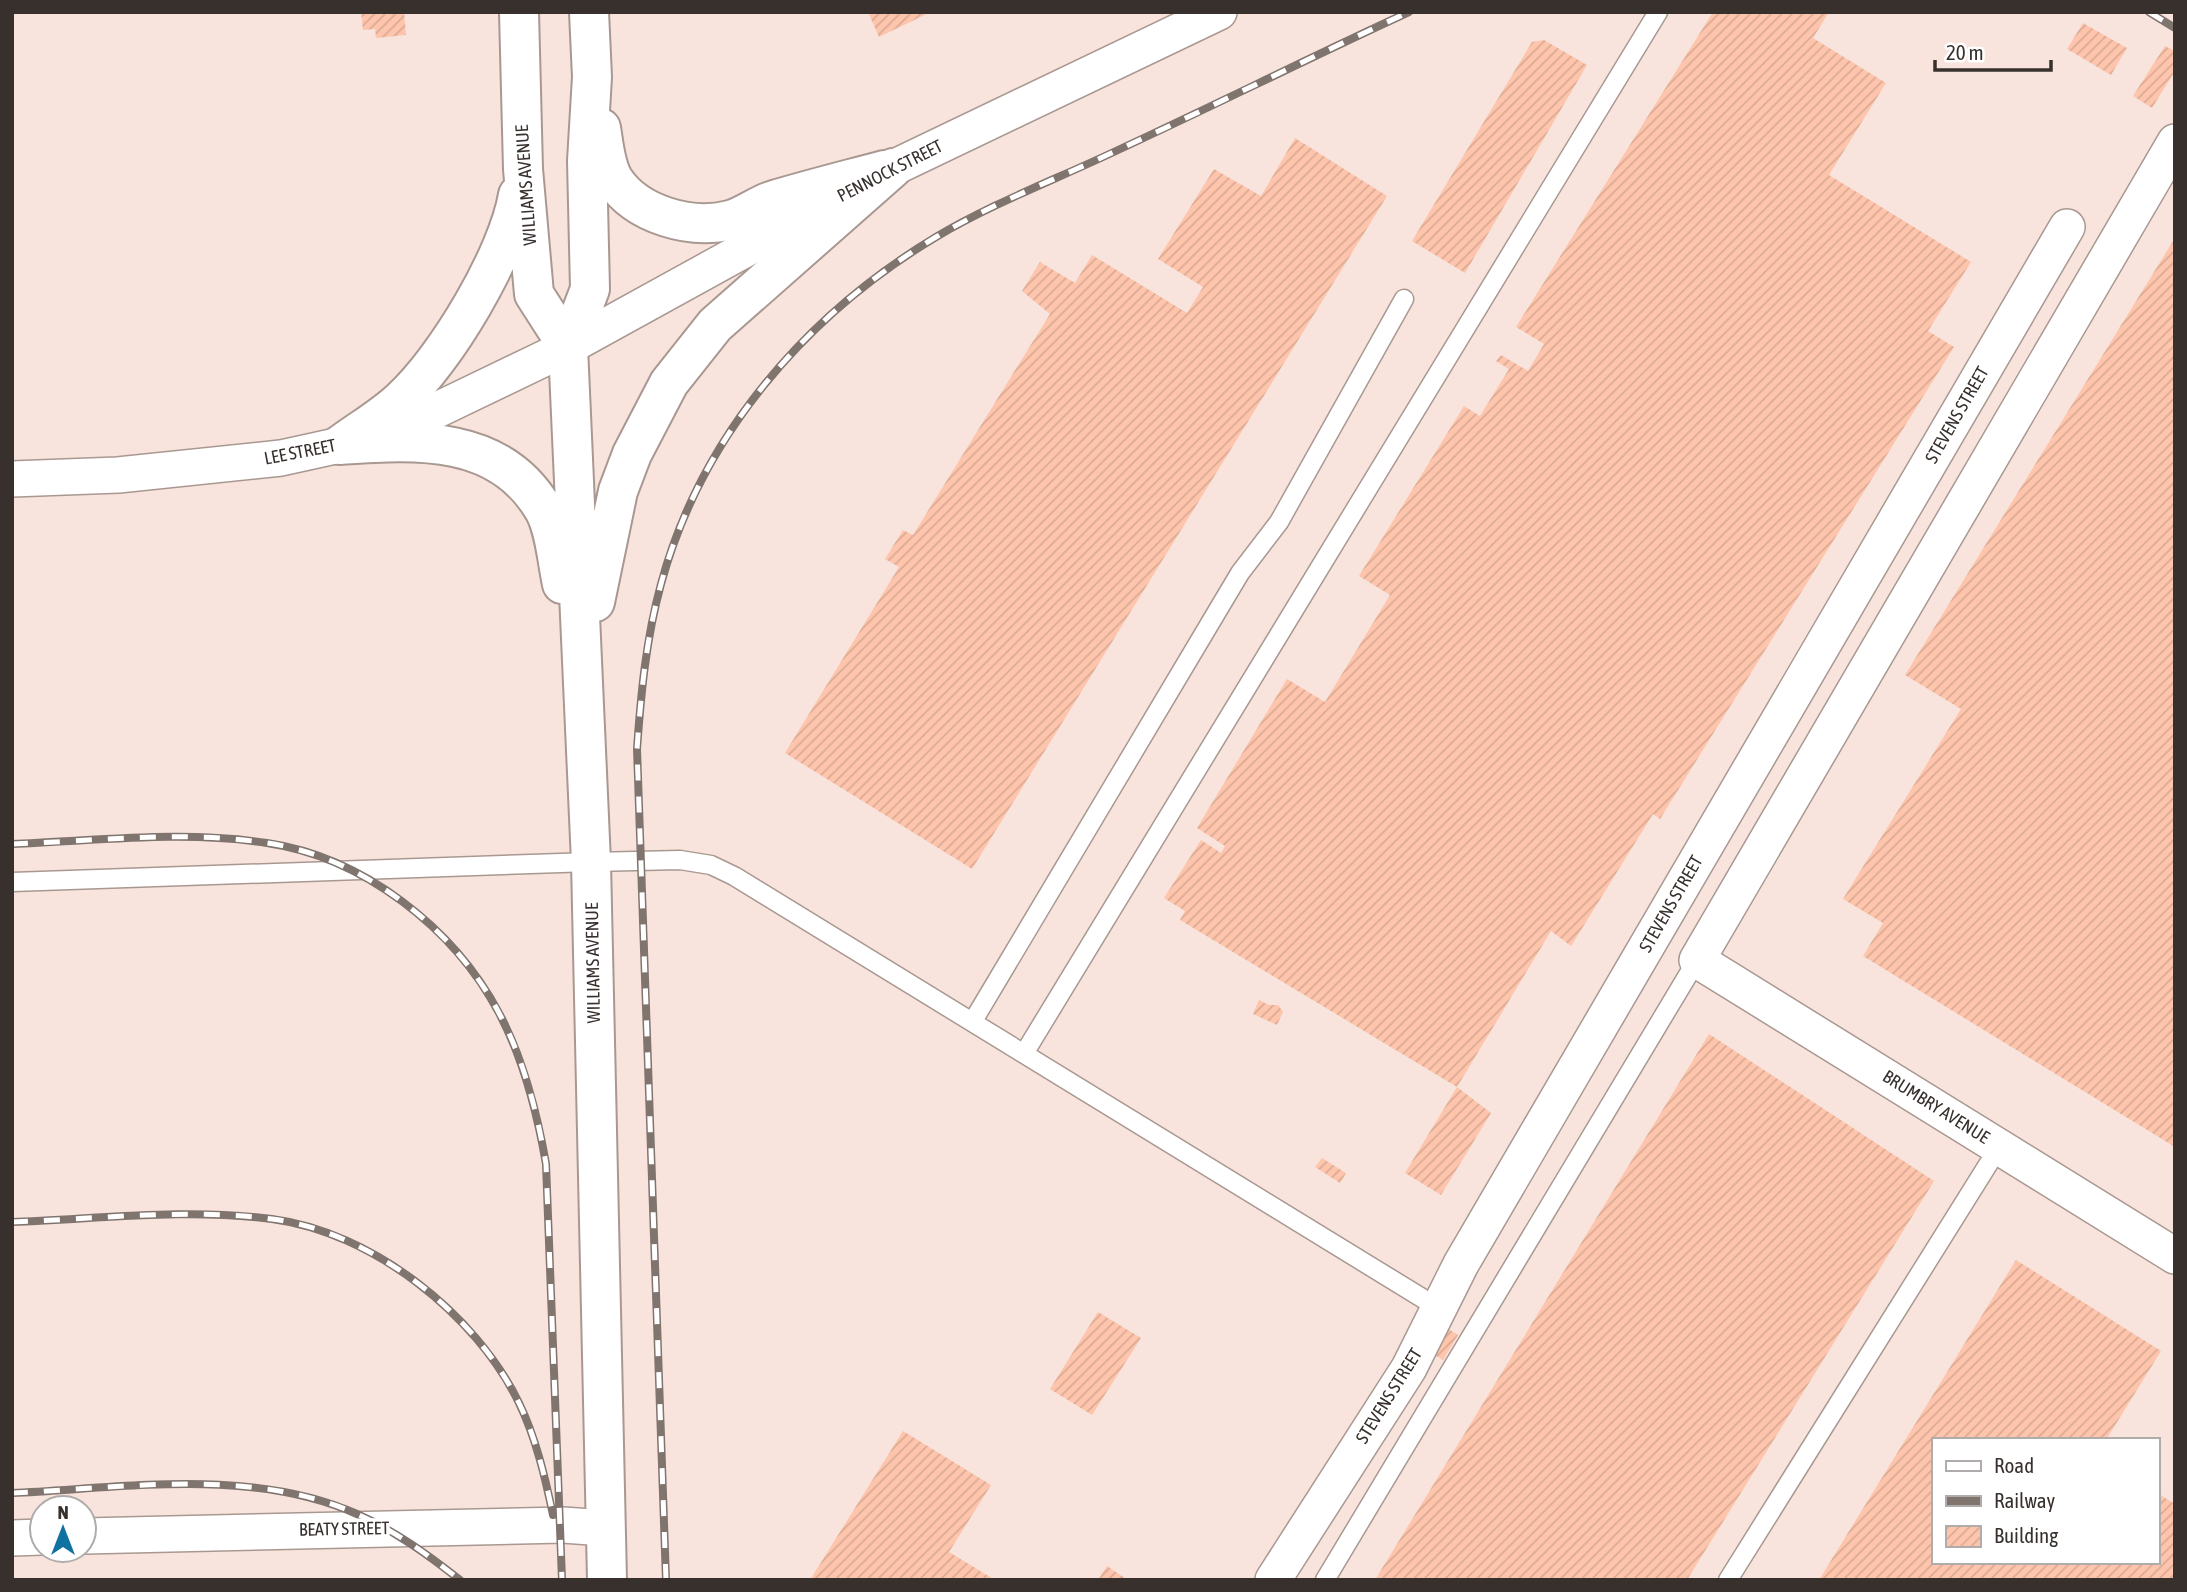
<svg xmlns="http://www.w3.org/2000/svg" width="2187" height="1592" viewBox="0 0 2187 1592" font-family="'Asap Condensed',sans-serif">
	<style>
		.building { fill: url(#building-hatch) }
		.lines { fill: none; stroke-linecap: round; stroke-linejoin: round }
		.lane-casing { stroke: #a99891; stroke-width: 21 }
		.street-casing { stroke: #a99891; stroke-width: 38 }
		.secondary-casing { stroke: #a99891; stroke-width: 42 }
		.lane { stroke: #fff; stroke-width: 18 }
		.street { stroke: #fff; stroke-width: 35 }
		.secondary { stroke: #fff; stroke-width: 38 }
		.rail-casing { stroke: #80746f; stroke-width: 8 }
		.rail { stroke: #fff; stroke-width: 5; stroke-dasharray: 16; stroke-linecap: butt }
		.labels { text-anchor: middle; stroke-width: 7; stroke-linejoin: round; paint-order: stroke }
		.street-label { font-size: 18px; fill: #37302d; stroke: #fff }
	</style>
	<defs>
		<pattern id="building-hatch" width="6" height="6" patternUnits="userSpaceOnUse" patternTransform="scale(1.75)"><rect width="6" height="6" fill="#fec5ac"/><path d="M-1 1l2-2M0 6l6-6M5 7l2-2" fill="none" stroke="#daaa94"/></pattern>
	</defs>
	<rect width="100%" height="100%" fill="#f8e4dd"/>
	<path class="building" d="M361,12h43l2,23 -30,3 -1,-9 -12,1z
		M868,12h63l-52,25z
		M1713,12h116l-16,26 73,45 -57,92 142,87 -43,69 26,16 -294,472 -7,-5 -82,132 -20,-15 -94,156 34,26 -50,82 -36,-22 52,-86 -277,-167 5,-9 -21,-13 37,-58 20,13 4,-7 -28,-18 90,-149 38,23 65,-107 -31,-19 105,-170 16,10 29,-47 -13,-8 5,-6 27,16 16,-27 -28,-17z
		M2083,23l44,25 -16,27 -44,-26z
		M1544,40l43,25 -122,208 -53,-32 120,-199z
		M2165,46l10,5v20l-23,37 -19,-12z
		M1295,138l92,58 -415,673 -187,-116 114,-186 -14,-8 18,-29 10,5 137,-221 -28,-23 18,-29 35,21 17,-28 95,58 16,-26 -45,-28 56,-90 47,27z
		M2175,238v909l-312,-191 20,-33 -40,-24 118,-190 -56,-34z
		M1259,1000l10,5h9l5,7 -6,13 -24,-11z
		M1709,1034l225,147 -247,399h-312z
		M1322,1158l24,15 -6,10 -25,-16z
		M2016,1260l145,91 -55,89h-173v122h224v-69l18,11v76h-356z
		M1098,1312l43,26 -49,77 -42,-26z
		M1439,1323l19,12 -15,25 -19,-11z
		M903,1431l88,54 -42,67 46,28h-185z
		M1107,1566l21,14h-30z"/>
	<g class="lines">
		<g class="lane-casing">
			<path id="lane" d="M12,882l579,-20 89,-2 31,5 23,11 706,433
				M973,1021l267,-448 39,-51 125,-223
				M1025,1052l633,-1040
				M1325,1580l372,-620
				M1728,1580l271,-433"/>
		</g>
		<g class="street-casing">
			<path id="street" d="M2175,142l-478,818 478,296
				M12,479l106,-4 163,-17 59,-13 68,-21 160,-77 325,-179 326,-156
				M84,1536l479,-11 42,3
				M12,1538l30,-1
				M1273,1580l136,-212 52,-104 606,-1037"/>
		</g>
		<g class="secondary-casing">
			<path id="secondary" d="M519,12l4,157 11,125 34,53
				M589,12l3,65 -5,84 3,128 -22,58 23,515 16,718
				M601,128c3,17 4,37 13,52 23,35 77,50 116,40 16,-4 29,-16 44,-20 37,-11 73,-20 110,-30
				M340,445c76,-5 160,-11 204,65 11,20 13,51 18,74
				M340,445c20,-15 43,-28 61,-45 45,-41 107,-145 117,-205
				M595,602l23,-111 14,-37 37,-71 46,-58 178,-157"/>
		</g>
		<use href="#lane" class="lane"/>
		<use href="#street" class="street"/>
		<use href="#secondary" class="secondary"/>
		<g class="rail-casing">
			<path id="rail" d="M2149,12l26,16
				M12,844c84,-3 172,-14 255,-1 96,14 187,85 232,170 25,47 38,99 47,151l16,416
				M12,1222c86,-3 175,-14 260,-3 100,13 204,95 247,184 17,35 26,74 34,112
				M12,1493c112,-5 240,-26 345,21 38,17 70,40 103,66
				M666,1580l-29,-831c4,-56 9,-110 24,-165 40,-148 145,-269 275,-347 57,-34 121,-58 182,-87 97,-45 193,-93 291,-138"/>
		</g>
		<use href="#rail" class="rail"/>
	</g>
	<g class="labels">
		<g class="street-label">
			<text transform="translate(890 171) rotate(-27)" y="6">PENNOCK STREET</text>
			<text transform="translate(526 185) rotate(-94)" y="6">WILLIAMS AVENUE</text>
			<text transform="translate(1957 415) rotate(-60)" y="6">STEVENS STREET</text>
			<text transform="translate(300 452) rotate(-11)" y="6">LEE STREET</text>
			<text transform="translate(1671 904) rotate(-60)" y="6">STEVENS STREET</text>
			<text transform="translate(593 963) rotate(-91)" y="6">WILLIAMS AVENUE</text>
			<text transform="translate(1936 1107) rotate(32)" y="6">BRUMBRY AVENUE</text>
			<text transform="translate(1389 1396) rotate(-58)" y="6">STEVENS STREET</text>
			<text transform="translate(344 1529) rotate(-1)" y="6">BEATY STREET</text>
		</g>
	</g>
	<rect width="2187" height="1592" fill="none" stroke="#37302d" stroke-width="28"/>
	<rect x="1932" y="1438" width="228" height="126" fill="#ffffff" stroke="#afacab" stroke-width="2"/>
	<rect x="1946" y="1461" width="35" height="10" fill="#ffffff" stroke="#afacab" stroke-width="2"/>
	<text x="1994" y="1473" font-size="21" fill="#37302d">Road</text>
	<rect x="1946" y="1496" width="35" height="10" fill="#80746f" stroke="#afacab" stroke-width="2"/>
	<text x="1994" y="1508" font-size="21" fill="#37302d">Railway</text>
	<rect x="1946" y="1526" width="35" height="21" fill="url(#building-hatch)" stroke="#afacab" stroke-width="2"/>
	<text x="1994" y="1543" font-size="21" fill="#37302d">Building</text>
	<g transform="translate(63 1529)"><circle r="33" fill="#ffffff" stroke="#afacab" stroke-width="2"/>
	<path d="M0-5L12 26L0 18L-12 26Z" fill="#1072a0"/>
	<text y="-10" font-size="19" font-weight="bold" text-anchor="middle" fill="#37302d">N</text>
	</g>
	<path d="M1935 60v10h116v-10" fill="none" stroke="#37302d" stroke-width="3.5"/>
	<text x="1946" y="60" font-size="21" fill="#37302d" stroke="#ffffff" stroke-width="5" paint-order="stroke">20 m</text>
</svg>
